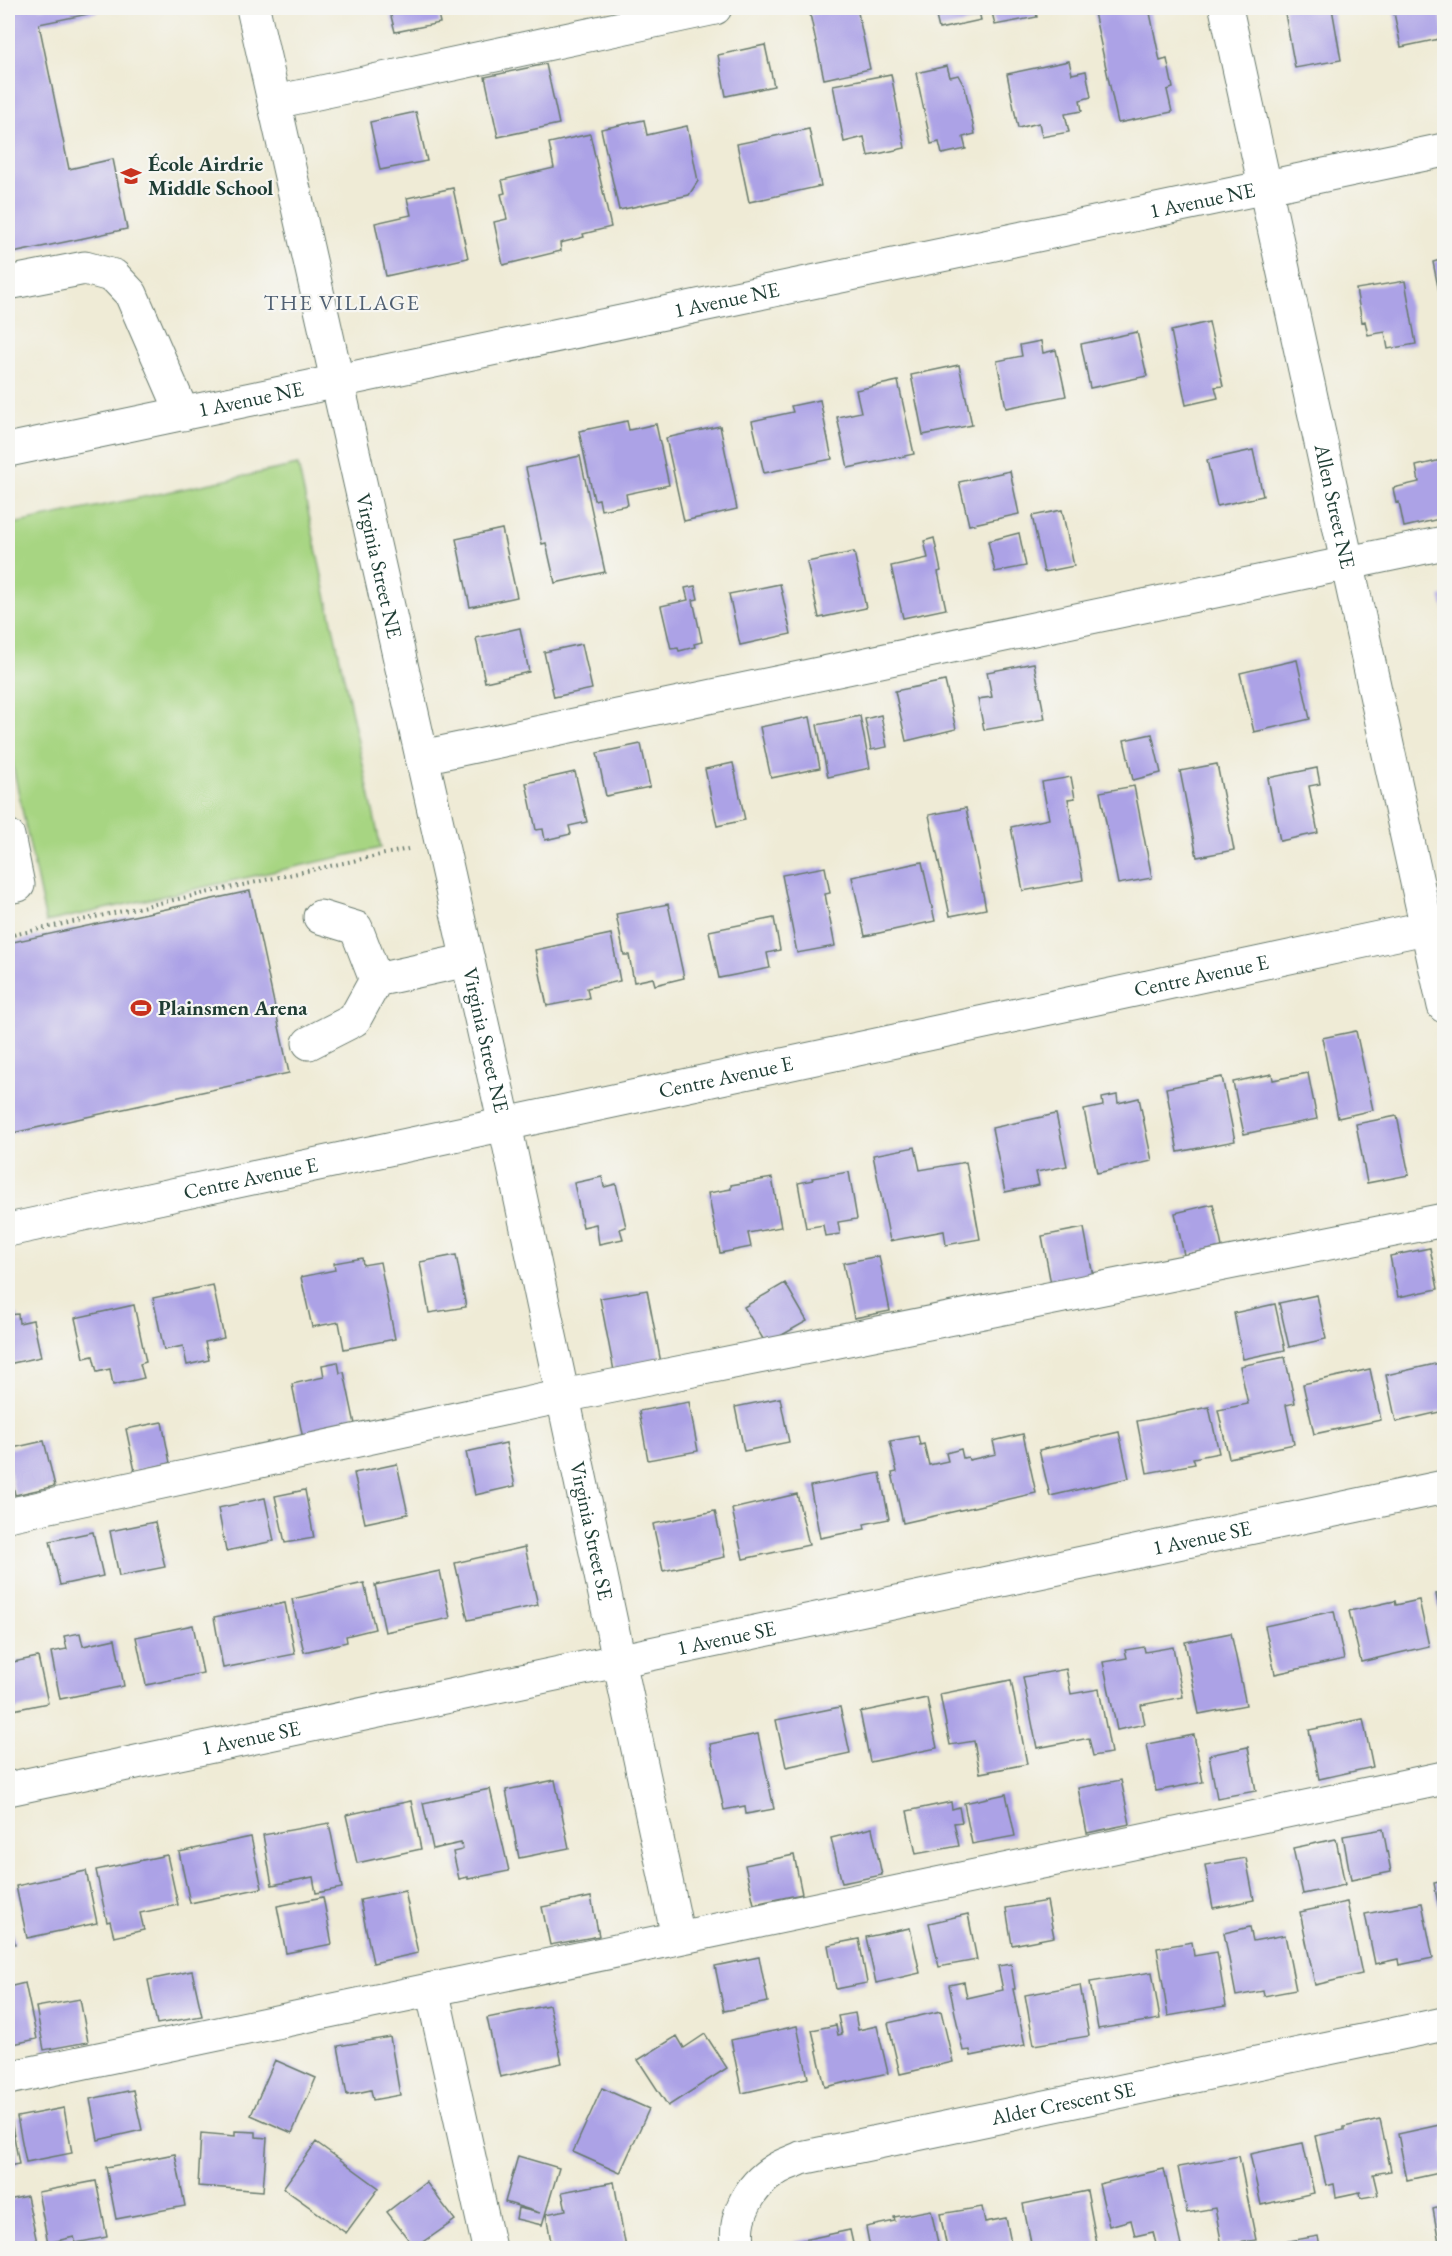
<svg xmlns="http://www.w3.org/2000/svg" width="1452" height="2256" viewBox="0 0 1452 2256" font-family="'EB Garamond',serif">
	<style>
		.green { fill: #a7d582; stroke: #63895b; stroke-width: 1.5 }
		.building { fill: #aca2e6 }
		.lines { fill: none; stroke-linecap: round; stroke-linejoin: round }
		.minor-casing { stroke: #687a6d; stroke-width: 35 }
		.path { stroke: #687a6d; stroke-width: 4; stroke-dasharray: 1.5 4.5; stroke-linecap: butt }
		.minor { stroke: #fff; stroke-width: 33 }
		.labels { text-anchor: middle; stroke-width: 4.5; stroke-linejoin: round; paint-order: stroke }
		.poi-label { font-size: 21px; font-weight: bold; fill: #1f3d34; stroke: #f6f6f2; text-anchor: start }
		.street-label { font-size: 21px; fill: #1f3d34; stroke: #f6f6f2 }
		.neighbourhood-label { font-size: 22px; letter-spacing: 1.5px; fill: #506072; stroke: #f6f6f2 }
	</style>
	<rect width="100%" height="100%" fill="#f6f6f2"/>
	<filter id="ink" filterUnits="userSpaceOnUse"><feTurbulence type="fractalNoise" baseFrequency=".0167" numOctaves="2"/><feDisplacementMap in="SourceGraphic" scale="12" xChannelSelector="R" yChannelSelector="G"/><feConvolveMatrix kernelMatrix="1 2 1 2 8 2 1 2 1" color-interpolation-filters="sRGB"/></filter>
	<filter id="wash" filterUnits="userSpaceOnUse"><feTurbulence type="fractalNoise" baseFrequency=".008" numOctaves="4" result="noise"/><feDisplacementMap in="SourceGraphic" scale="24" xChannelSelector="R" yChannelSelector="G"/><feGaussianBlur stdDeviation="1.35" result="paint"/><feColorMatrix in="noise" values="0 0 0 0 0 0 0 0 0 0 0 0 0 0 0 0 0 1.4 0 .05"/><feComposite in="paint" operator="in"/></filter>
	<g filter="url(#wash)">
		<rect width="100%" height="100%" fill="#efebd6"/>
		<path class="green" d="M298,465l83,383 -335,74 -38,-179v-218z"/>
		<g id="blocks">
			<path class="building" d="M8,8h89l1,4 -59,12 30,145 44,-10 14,70 -119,25z
				M389,8h48l3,15 -45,9z
				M842,8h15l13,61 -46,10 -14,-65z
				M934,8h44l3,12 -42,9z
				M991,8h44l2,9 -42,8z
				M1093,8h56l11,53 7,-2 6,29 -6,2 5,22 -54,11z
				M1284,8h48l9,52 -46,8z
				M1393,8h47l4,30 -43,9z
				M765,45l9,41 -48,10 -8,-41z
				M1069,61l3,13 14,-3 5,26 -11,3 2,11 -17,3 4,18 -27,5 -3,-14 -21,5 -11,-54z
				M546,64l13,60 -61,13 -13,-60z
				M947,66l3,11 8,-2 7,13 10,46 -12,3 3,12 -24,5 -3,-12 -8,2 -15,-71z
				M891,74l14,74 -37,8 -4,-19 -20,5 -11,-57z
				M416,112l11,49 -47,9 -10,-48z
				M644,120l3,15 40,-9 11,55 -9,14 -70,15 -18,-81z
				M809,129l12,57 -72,16 -12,-58z
				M590,134l21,93 -28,7 1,3 -24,6 1,8 -58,14 -9,-43 13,-3 -6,-25 4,-1 -3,-13 52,-12 -5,-25z
				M453,188l15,70 -82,18 -11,-53 36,-8 -4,-17z
				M1444,259v53h-1l-10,-50z
				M1405,281l11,63 -28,5 -3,-17 -17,3 -3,-14 -3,1 -6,-33z
				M1209,322l14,64 -8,1 3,11 -32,7 -15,-74z
				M1137,332l10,44 -57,12 -9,-44z
				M1041,341l2,12 13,-3 10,46 -60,12 -9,-47 25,-5 -2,-11z
				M959,365l13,60 -49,10 -12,-60z
				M898,381l16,73 -66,14 -11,-51 24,-5 -5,-22z
				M820,400l12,59 -68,14 -12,-52 41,-9 -2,-6z
				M627,421l2,9 27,-6 13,61 -43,9 2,11 -27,5 -2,-11 -5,1 -15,-69z
				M720,426l17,83 -53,12 -18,-83z
				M1253,450l10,46 -46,10 -10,-46z
				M580,456l25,116 -50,11 -9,-40 -4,1 -16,-76z
				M1441,460l3,15v43l-40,9 -5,-25 -3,1 -3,-15 26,-6 -3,-16z
				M1010,471l9,43 -50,11 -10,-43z
				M1062,510l12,56 -30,6 -12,-56z
				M502,529l15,68 -47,10 -14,-68z
				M1019,533l7,33 -31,6 -7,-31z
				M934,538l7,33 -3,1 8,37 -43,9 -12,-52 37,-8 -4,-17z
				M854,552l12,56 -47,10 -12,-56z
				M780,584l11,50 -51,11 -11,-51z
				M695,586l3,13 -5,1 9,42 -8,2 1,3 -16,4 -1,-3 -7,1 -10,-43 27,-6 -3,-12z
				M1440,596h4v15z
				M520,628l9,44 -44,10 -9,-44z
				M582,644l10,45 -38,8 -10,-45z
				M1297,660l13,59 -56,13 -14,-59z
				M1034,663l11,56 -61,11 -6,-31 14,-2 -5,-25z
				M945,681l11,48 -50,12 -11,-50z
				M881,715l6,32 -16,3 -6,-31z
				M860,716l10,52 -42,9 -11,-52z
				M810,717l10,51 -49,10 -11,-51z
				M1152,734l9,39 -28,7 -9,-40z
				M641,744l9,43 -44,9 -9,-43z
				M733,763l12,57 -28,6 -12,-57z
				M1217,764l17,86 -37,7 -17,-86z
				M1317,768l3,16 -11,2 9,47 -38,8 -12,-63z
				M575,772l12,50 -18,4 2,8 -26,6 -2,-11 -7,1 -10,-47z
				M1071,777l4,21 -7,1 15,81 -60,11 -12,-64 38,-8 -7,-37z
				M1134,786l18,92 -34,6 -18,-92z
				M966,808l20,101 -36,7 -21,-101z
				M922,862l13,59 -70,15 -13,-59z
				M825,867l5,26 -5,1 10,52 -38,7 -15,-78z
				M250,891l39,182 -281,61v-191z
				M668,904l16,74 -29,7 -2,-7 -19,4 -5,-27h-5l-8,-41z
				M774,918l6,32 -13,3 3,15 -51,10 -10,-47z
				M611,934l9,47 -33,7 2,10 -42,8 -12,-56z
				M1356,1031l17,79 -35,8 -16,-80z
				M1308,1073l9,46 -73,15 -11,-52 39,-8 1,6z
				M1222,1077l13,64 -57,11 -12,-64z
				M1117,1095l1,8 21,-5 13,63 -55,12 -13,-63 19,-4 -1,-8z
				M1056,1114l11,52 -31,6 3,13 -34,7 -13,-64z
				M1397,1116l12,59 -42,8 -11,-59z
				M915,1147l5,23 46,-8 14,77 -34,6 -2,-14 -54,10 -17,-86z
				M849,1172l8,47 -19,3 2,12 -15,2 -2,-11 -17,3 -8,-45 15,-3 -1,-2z
				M602,1177l2,10 12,-3 10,43 -6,2 3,10 -24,5 -3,-20 -13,3 -9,-44z
				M772,1178l9,49 -33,6 3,14 -31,6 -12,-60 23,-4v-4z
				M1213,1204l9,43 -38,8 -9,-42z
				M1084,1228l9,48 -42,8 -9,-48z
				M1430,1248l8,41 -40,8 -8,-41z
				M456,1255l10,52 -37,6 -9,-51z
				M879,1256l11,55 -36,7 -11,-55z
				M362,1258l1,7 17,-3 15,77 -51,10 -5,-27 -27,5 -11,-50 34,-7 -1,-7z
				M785,1283l22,38 -41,23 -22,-37z
				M213,1285l11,53 -19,4 4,18 -22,5 -4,-19 -19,4 -11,-52z
				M647,1290l14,73 -47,8 -14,-73z
				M1317,1295l9,44 -37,8 -10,-44z
				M1275,1304l10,46 -42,9 -9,-46z
				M134,1305l12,57 -6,2 4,14 -31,7 -3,-16 -13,3 -4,-16 -9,2 -9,-40z
				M18,1314l1,9 14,-3 8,37 -33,7v-49z
				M1285,1357l10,46 -9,2 8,39 -65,14 -11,-48 30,-6 -8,-38z
				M338,1362l2,11 4,-1 12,57 -53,10 -11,-55 32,-7 -2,-12z
				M1444,1362v49l-48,11 -10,-47z
				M1370,1369l11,51 -67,14 -11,-50z
				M780,1398l9,44 -45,9 -9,-44z
				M689,1402l9,49 -50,9 -9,-49z
				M1209,1407l10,46 -26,5 2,6 -48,9 -10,-52z
				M162,1422l8,41 -35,8 -9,-42z
				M1119,1432l10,46 -79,18 -11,-46z
				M1023,1434l13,59 -133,30 -11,-50 5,-1 -7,-31 28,-5 2,9 4,-1 5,21 19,-4 -2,-8 15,-4 2,9 5,-1 1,3 27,-6 -3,-13z
				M44,1441l11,45 -40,9 -7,-33v-13z
				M506,1443l9,43 -40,9 -9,-43z
				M397,1464l11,50 -43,9 -11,-50z
				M880,1473l9,46 -25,5 1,5 -45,9 -10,-52z
				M305,1490l9,48 -29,5 -10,-47z
				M797,1494l12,51 -66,14 -11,-50z
				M265,1498l9,43 -48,10 -8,-43z
				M715,1511l10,46 -62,14 -10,-47z
				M155,1522l10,45 -46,9 -9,-45z
				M93,1532l10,44 -43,9 -10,-44z
				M525,1547l13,58 -70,15 -13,-57z
				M440,1571l10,47 -65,14 -10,-47z
				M364,1583l11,46 -29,7 1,6 -43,10 -12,-53z
				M1444,1593v36h-1l-7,-35z
				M1419,1600l10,46 -68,16 -12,-51 46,-10 1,4z
				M285,1603l10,51 -72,14 -9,-51z
				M1334,1611l10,48 -69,15 -10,-48z
				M193,1625l10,48 -57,12 -10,-48z
				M80,1633l3,13 32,-7 9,47 -64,13 -9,-47 16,-3 -3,-13z
				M1231,1633l15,72 -47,9 -14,-72z
				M1144,1647l1,5 28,-5 10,50 -42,8 4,19 -28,6 -14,-68 24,-4 -2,-8z
				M38,1657l10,46 -40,8v-48z
				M1066,1669l5,25 28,-5 12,64 -18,3 -4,-18 -52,10 -14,-71z
				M1011,1680l16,84 -47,9 -6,-32 -24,4 -10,-51z
				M927,1698l10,50 -67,14 -10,-50z
				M840,1707l10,46 -64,14 -10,-47z
				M1363,1719l10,48 -54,12 -10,-49z
				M758,1734l16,75 -28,5 -1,-8 -21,4 -14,-66z
				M1194,1735l9,47 -47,9 -9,-47z
				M1248,1747l8,44 -39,7 -8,-43z
				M555,1780l14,68 -50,10 -13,-68z
				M1121,1780l9,44 -43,9 -9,-45z
				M490,1789l19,82 -41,8v-2l-9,2 -6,-27 9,-2 -1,-7 -28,6 -10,-46z
				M1006,1794l9,42 -43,8 -8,-41z
				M411,1801l10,48 -64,14 -11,-48z
				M951,1802l1,7 7,-2 3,15 -8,1 5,23 -43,8 -9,-43z
				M329,1823l13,65 -26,5 -3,-16 -41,8 -9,-50z
				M872,1828l10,47 -40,8 -11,-45z
				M1383,1829l8,43 -40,8 -8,-44z
				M251,1837l11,51 -72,15 -11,-51z
				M1336,1839l9,46 -42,9 -10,-46z
				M167,1855l11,50 -38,8 4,17 -30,7 -4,-16 -3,1 -11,-52z
				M794,1855l8,39 -48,10 -9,-39z
				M1246,1858l8,42 -41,8 -8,-43z
				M86,1871l11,52 -70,15 -11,-52z
				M1444,1881v47h-1l-9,-45z
				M405,1891l13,62 -45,10 -13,-63z
				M323,1897l9,47 -46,9 -9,-47z
				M591,1897l8,39 -49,9 -8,-38z
				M1047,1901l7,36 -42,8 -6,-37z
				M1347,1902l15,72 -47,11 -15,-73z
				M1422,1903l11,55 -34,7 -1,-6 -23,5 -10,-50z
				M968,1914l9,46 -38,7 -10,-44z
				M8,1916l7,28 -7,2z
				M1250,1927l3,14 32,-6 11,55 -32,6 -1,-5 -27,5 -12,-63z
				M910,1928l10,45 -44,10 -10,-46z
				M859,1939l8,44 -31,6 -8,-44z
				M1192,1942l2,14 23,-4 9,54 -58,10 -11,-68z
				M759,1957l9,45 -44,9 -9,-45z
				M1011,1964l4,25h-2l12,56 -54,11 -1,-6 -7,1 -14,-66 15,-3 3,16 36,-8 -5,-24z
				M192,1971l10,45 -45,8 -9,-44z
				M1152,1972l8,47 -62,10 -8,-47z
				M25,1983l12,56 -29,6v-58z
				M1080,1985l9,51 -55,9 -9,-50z
				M80,1999l8,43 -44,8 -8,-43z
				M549,2005l13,58 -62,14 -13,-59z
				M941,2011l12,51 -53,12 -12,-51z
				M855,2013l3,17 19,-4 11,47 -63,14 -13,-57 24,-5 2,10 4,-1 -4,-18z
				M797,2026l11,52 -66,15 -11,-53z
				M705,2034l22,34 -59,38 -30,-46 39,-24 7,12z
				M390,2037l10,58 -27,5 -2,-10 -24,5 -9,-49z
				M275,2060l41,18 -24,55 -41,-18z
				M602,2088l47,21 -29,64 -47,-21z
				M133,2090l9,40 -44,10 -8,-41z
				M64,2108l8,45 -46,9 -9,-45z
				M1380,2119l11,52 -18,3 5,21 -17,3 -1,-6 -24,5 -2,-13 -8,2 -11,-50 29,-6v-3z
				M11,2120l8,44 -11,2v-45z
				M1444,2124v48l-37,8 -9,-46z
				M235,2131l21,1v5l11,1 -4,53 -65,-5 3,-53 34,3z
				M316,2142l63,46 -33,45 -63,-45z
				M1303,2143l11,50 -53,12 -11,-51z
				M175,2154l10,52 -69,13 -10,-52z
				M518,2156l41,12 -17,57 -26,-6 2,-11 22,5 -35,-11z
				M1239,2156l17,84 -34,6 -7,-38 -28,5 -9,-46z
				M1164,2169l17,77 -24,2 -4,-16 -18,4 -4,-16 -22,6 -10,-42z
				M96,2181l11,56 -31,6 -2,-6 -26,6 -10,-51z
				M426,2182l29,38 -40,28 -28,-36z
				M614,2182l12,66h-74l-6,-34 20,-4 -4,-18z
				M1087,2191l10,53 -25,4h-40l-9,-44z
				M27,2196l11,51 -30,1v-48z
				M1444,2206v42h-4l-7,-39z
				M982,2207l3,15 21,-4 6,30h-65l-7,-34z
				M931,2210l8,38h-69l-4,-21 29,-6 -1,-4z
				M850,2230l4,18h-59l-1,-6z
				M1318,2236l2,12h-36l-1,-6z"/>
		</g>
	</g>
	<g filter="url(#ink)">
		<use href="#blocks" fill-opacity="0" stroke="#687a6d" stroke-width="1.5"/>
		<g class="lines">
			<g class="minor-casing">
				<g id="minor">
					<path id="s1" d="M253,8l252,1117 173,812"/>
					<path id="s2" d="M1226,8l218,998"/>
					<path d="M275,102l440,-94"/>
					<path d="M8,283l77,-15 29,8 17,18 52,120"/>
					<path id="s3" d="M8,450l1436,-300"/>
					<path d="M422,757l1022,-214"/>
					<path d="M8,836l10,49 -10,2"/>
					<path d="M320,917l36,11 20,52"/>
					<path d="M309,1043l45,-23 22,-40 92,-20"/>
					<path id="s4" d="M8,1230l1436,-306"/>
					<path d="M8,1515l555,-119 881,-176"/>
					<path id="s5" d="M8,1789l1436,-302"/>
					<path d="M432,1989l57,259"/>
					<path d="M8,2078l1436,-300"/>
					<path id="s6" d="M739,2248c-7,-30 10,-62 36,-78 7,-5 18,-8 26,-12l643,-134"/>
				</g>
			</g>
			<path class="path" d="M8,936l400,-87"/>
			<use href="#minor" class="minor"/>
		</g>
	</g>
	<defs>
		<g id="school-bare" transform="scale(1.62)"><path d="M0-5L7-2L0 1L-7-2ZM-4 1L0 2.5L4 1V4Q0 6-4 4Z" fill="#c8321e" stroke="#f6f6f2" stroke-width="2.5" paint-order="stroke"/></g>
		<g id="stadium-bare" transform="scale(1.62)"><path d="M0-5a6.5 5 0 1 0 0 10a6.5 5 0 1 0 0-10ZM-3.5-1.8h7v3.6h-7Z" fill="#c8321e" stroke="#f6f6f2" stroke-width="2.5" paint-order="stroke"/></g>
	</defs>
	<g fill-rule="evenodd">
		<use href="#school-bare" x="131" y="176"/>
		<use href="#stadium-bare" x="141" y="1008"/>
	</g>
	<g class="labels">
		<g class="poi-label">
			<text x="148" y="171">École Airdrie<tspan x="148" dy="24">Middle School</tspan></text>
			<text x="158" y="1015">Plainsmen Arena</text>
		</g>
		<g class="street-label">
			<text dy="7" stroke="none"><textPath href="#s3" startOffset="1220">1 Avenue NE</textPath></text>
			<text dy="7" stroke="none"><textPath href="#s3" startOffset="734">1 Avenue NE</textPath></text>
			<text dy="7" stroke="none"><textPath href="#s3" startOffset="248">1 Avenue NE</textPath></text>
			<text dy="7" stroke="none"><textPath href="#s2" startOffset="510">Allen Street NE</textPath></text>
			<text dy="7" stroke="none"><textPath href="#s1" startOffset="572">Virginia Street NE</textPath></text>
			<text dy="7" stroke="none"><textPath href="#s4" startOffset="1220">Centre Avenue E</textPath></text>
			<text dy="7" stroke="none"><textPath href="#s1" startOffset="1058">Virginia Street NE</textPath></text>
			<text dy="7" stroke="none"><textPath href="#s4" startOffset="734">Centre Avenue E</textPath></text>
			<text dy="7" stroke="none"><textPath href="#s4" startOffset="248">Centre Avenue E</textPath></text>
			<text dy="7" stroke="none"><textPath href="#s1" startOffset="1560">Virginia Street SE</textPath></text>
			<text dy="7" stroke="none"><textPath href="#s5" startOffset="1220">1 Avenue SE</textPath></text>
			<text dy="7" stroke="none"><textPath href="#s5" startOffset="734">1 Avenue SE</textPath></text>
			<text dy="7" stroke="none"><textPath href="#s5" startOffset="248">1 Avenue SE</textPath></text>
			<text dy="7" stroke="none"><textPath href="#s6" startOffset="388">Alder Crescent SE</textPath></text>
		</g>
		<g class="neighbourhood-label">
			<text x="342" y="310">THE VILLAGE</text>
		</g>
	</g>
	<rect width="1452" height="2256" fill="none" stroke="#f6f6f2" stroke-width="30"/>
</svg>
